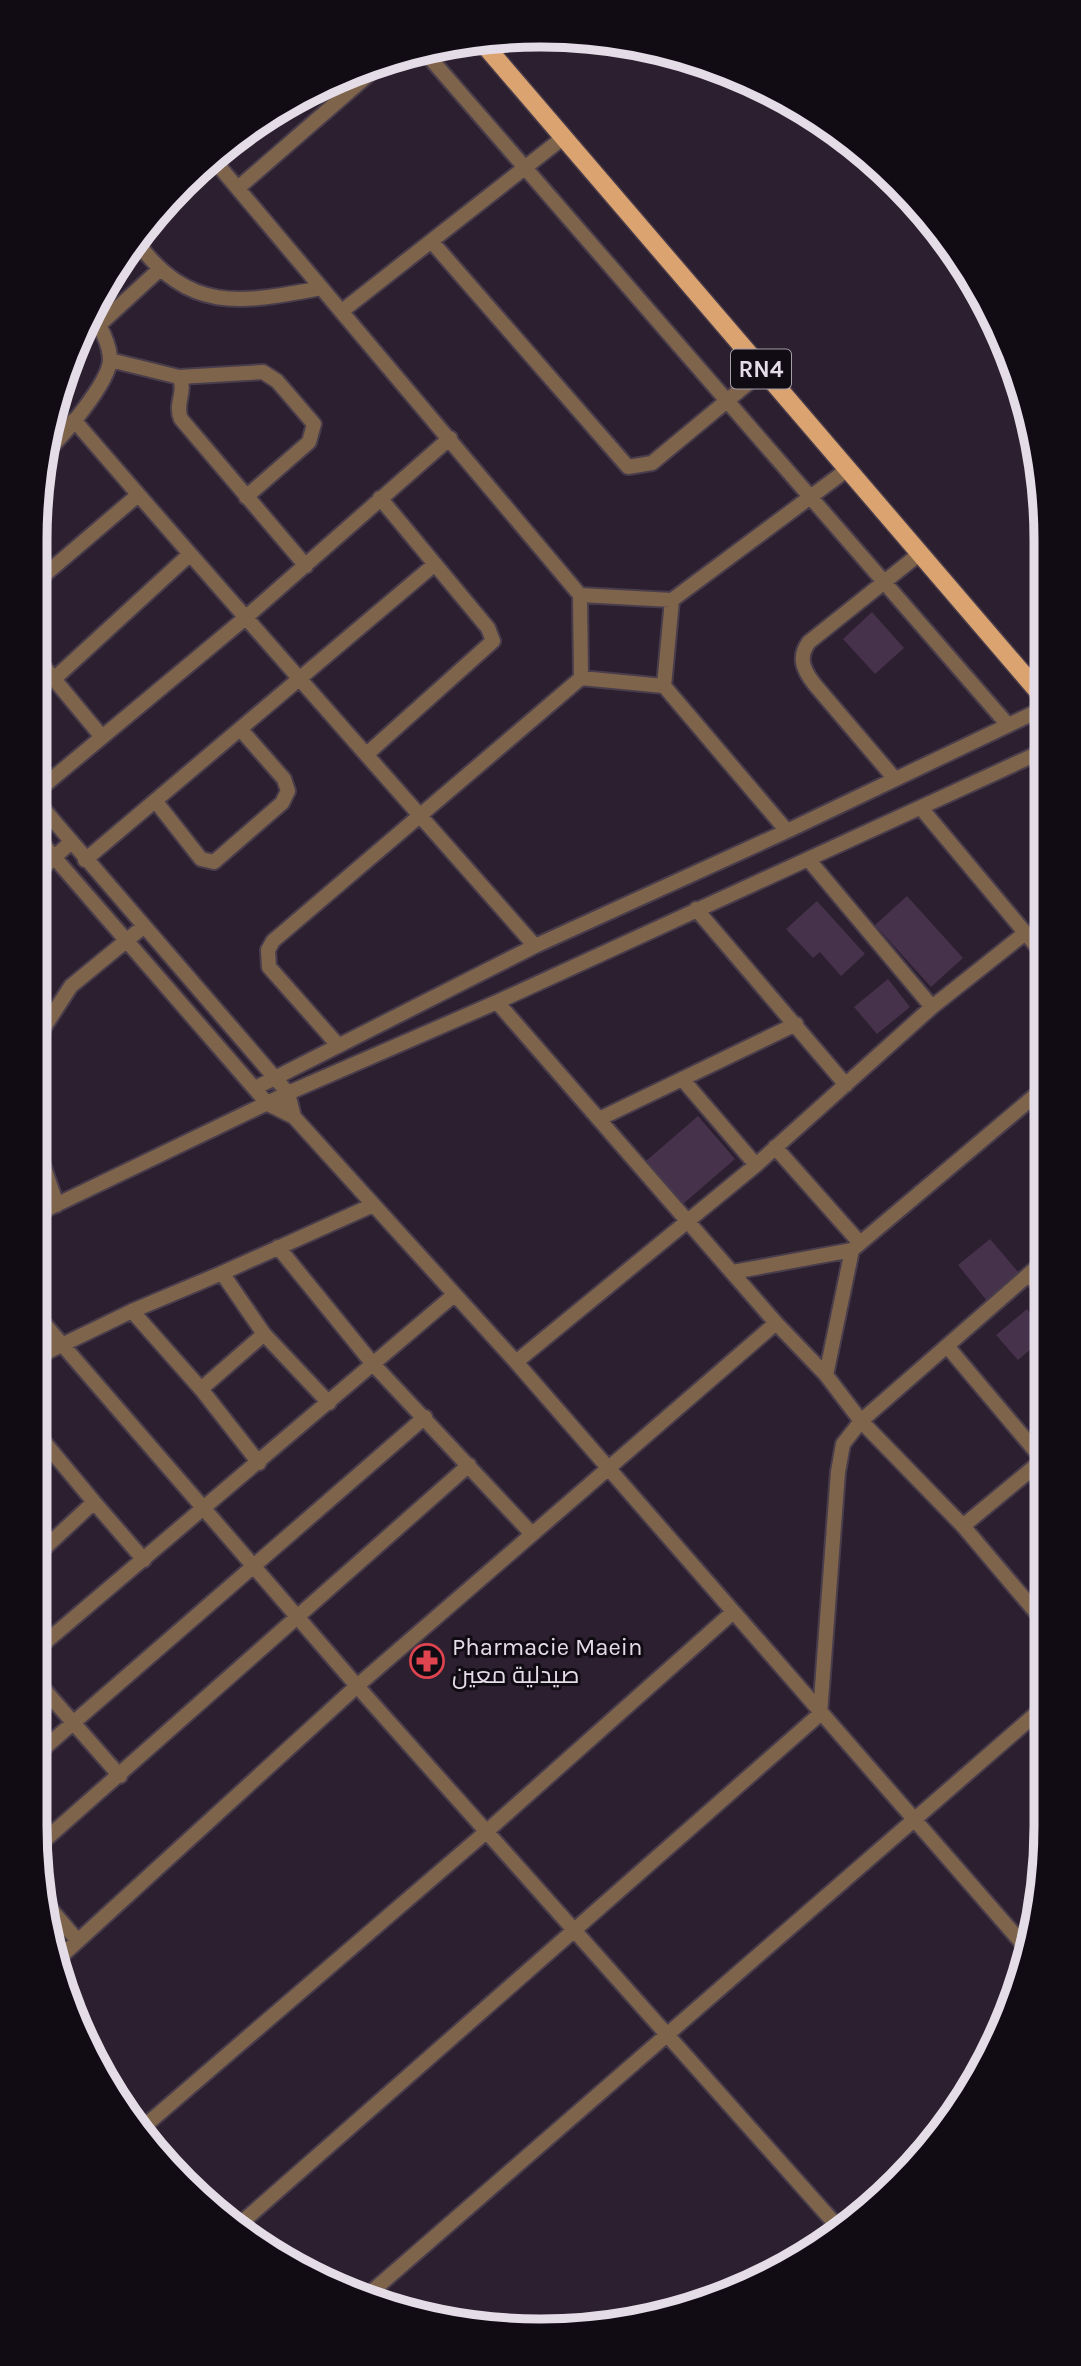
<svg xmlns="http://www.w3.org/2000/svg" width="1081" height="2366" viewBox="0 0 1081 2366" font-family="Karla,Cairo,sans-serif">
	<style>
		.building { fill: #47324c }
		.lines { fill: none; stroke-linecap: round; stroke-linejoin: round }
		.minor-casing { stroke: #493d4c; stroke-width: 18 }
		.primary-casing { stroke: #493d4c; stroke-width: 21 }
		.minor { stroke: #7f644c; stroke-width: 14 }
		.primary { stroke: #dba36f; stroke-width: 18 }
		.labels { text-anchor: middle; stroke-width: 6; stroke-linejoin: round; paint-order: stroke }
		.shield { fill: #110c13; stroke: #a59ea7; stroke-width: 2 }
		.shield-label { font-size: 23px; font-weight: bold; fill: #e4dce7 }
		.poi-label { font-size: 24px; fill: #e4dce7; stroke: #110c13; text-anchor: start }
		.rim { fill: none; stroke: #e4dce7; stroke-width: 9 }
	</style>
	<rect width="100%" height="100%" fill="#2c1f2f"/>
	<path class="building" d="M872,612l32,36 -29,26 -32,-35z
		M907,896l56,62 -32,29 -56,-62z
		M817,901l48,53 -24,22 -21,-24 -7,6 -27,-29z
		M1043,925v14l-7,-8z
		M888,979l22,28 -33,27 -23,-27z
		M698,1116l37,43 -52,45 -37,-43z
		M990,1239l30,35 -33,27 -29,-36z
		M1027,1309l17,21 1,36 -14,-17 -13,11 -22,-25z"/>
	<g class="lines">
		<g class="minor-casing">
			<path id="minor" d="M423,50l585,675
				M213,159l367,436
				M238,188l144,-125
				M136,241c54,73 105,62 185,47
				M432,242l196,225 24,-4 111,-92
				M342,311l222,-174
				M100,324l60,-55
				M110,360l69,17c8,14 -5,27 2,42l125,147
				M179,377l84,-5 14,9 37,43 -5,18 -63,55
				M74,420c152,177 307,351 461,526
				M43,455c18,-16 66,-72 67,-95 0,-15 -10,-36 -19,-46
				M35,583l103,-88
				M35,656l67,81
				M581,678l-1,-83 92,5 176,-131
				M54,679l135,-124
				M664,686l123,145
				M368,753l125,-112 -5,-13 -108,-130
				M895,779l-80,-94c-11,-14 -18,-27 -6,-43l109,-87
				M35,793l209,-174 206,-181
				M35,799l253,294 6,24
				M157,803l44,56 13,3 68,-59 6,-12 -4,-12 -42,-48
				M921,808l122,146
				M35,835l233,269 26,13 222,245 512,588
				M808,859l124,148
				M85,860l350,-296
				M35,875l36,-33
				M696,909l150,176
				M497,1002l279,321 50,52 35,46 102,105 82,97
				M337,1044l-68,-77 -1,-17 5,-9 308,-263 83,8 8,-86
				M35,1079l8,-50 28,-43 72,-59
				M683,1080l73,85
				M255,1088l280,-142 252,-115 255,-122
				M599,1119l197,-95
				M35,1128l4,25 18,52
				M775,1147l85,96
				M35,1215l253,-122 209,-91 546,-251
				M278,1247l95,117 159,170
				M733,1272l119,-22 192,-162
				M222,1273l151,-68
				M1029,1274l15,18
				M35,1313l322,373 481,541
				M947,1346l96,114
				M35,1358l97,-47
				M516,1362l240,-197 176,-158 92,-73
				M826,1375l26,-125
				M201,1389l63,-55
				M35,1431l59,71
				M259,1463l-58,-74 -69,-78 90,-38 42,61 65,69
				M963,1526l82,-68
				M35,1557l59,-55 50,58
				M35,1651l419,-356
				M35,1679l85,97
				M35,1756l390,-339
				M38,1846l431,-381
				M49,1907l29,34
				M57,1960l300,-274 419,-363
				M140,2130l346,-298 246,-219
				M240,2224l580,-510 18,-242 5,-28 18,-23 183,-160
				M369,2294l677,-589"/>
		</g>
		<g class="primary-casing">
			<path id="primary" d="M481,41l561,655"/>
		</g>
		<use href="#minor" class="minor"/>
		<use href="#primary" class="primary"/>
	</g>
	<defs>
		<g id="pharmacy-ring" transform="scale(1.75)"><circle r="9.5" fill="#110c13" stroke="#e0444e" stroke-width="1.5"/><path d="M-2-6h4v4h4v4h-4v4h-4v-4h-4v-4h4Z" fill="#e0444e"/></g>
	</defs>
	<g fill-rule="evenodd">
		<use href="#pharmacy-ring" x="427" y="1661"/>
	</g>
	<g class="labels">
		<rect class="shield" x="731" y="349.5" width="60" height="39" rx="5"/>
		<g class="shield-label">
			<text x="761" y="377">RN4</text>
		</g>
		<g class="poi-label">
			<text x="452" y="1655">Pharmacie Maein<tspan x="452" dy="28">صيدلية معين</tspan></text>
		</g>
	</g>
	<path d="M0 0H1081V2366H0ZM540 47H541A493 493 0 0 1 1034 540V1826A493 493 0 0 1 541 2319H540A493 493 0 0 1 47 1826V540A493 493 0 0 1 540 47Z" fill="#110c13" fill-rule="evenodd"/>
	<path class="rim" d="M540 47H541A493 493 0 0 1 1034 540V1826A493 493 0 0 1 541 2319H540A493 493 0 0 1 47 1826V540A493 493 0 0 1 540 47Z"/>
</svg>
